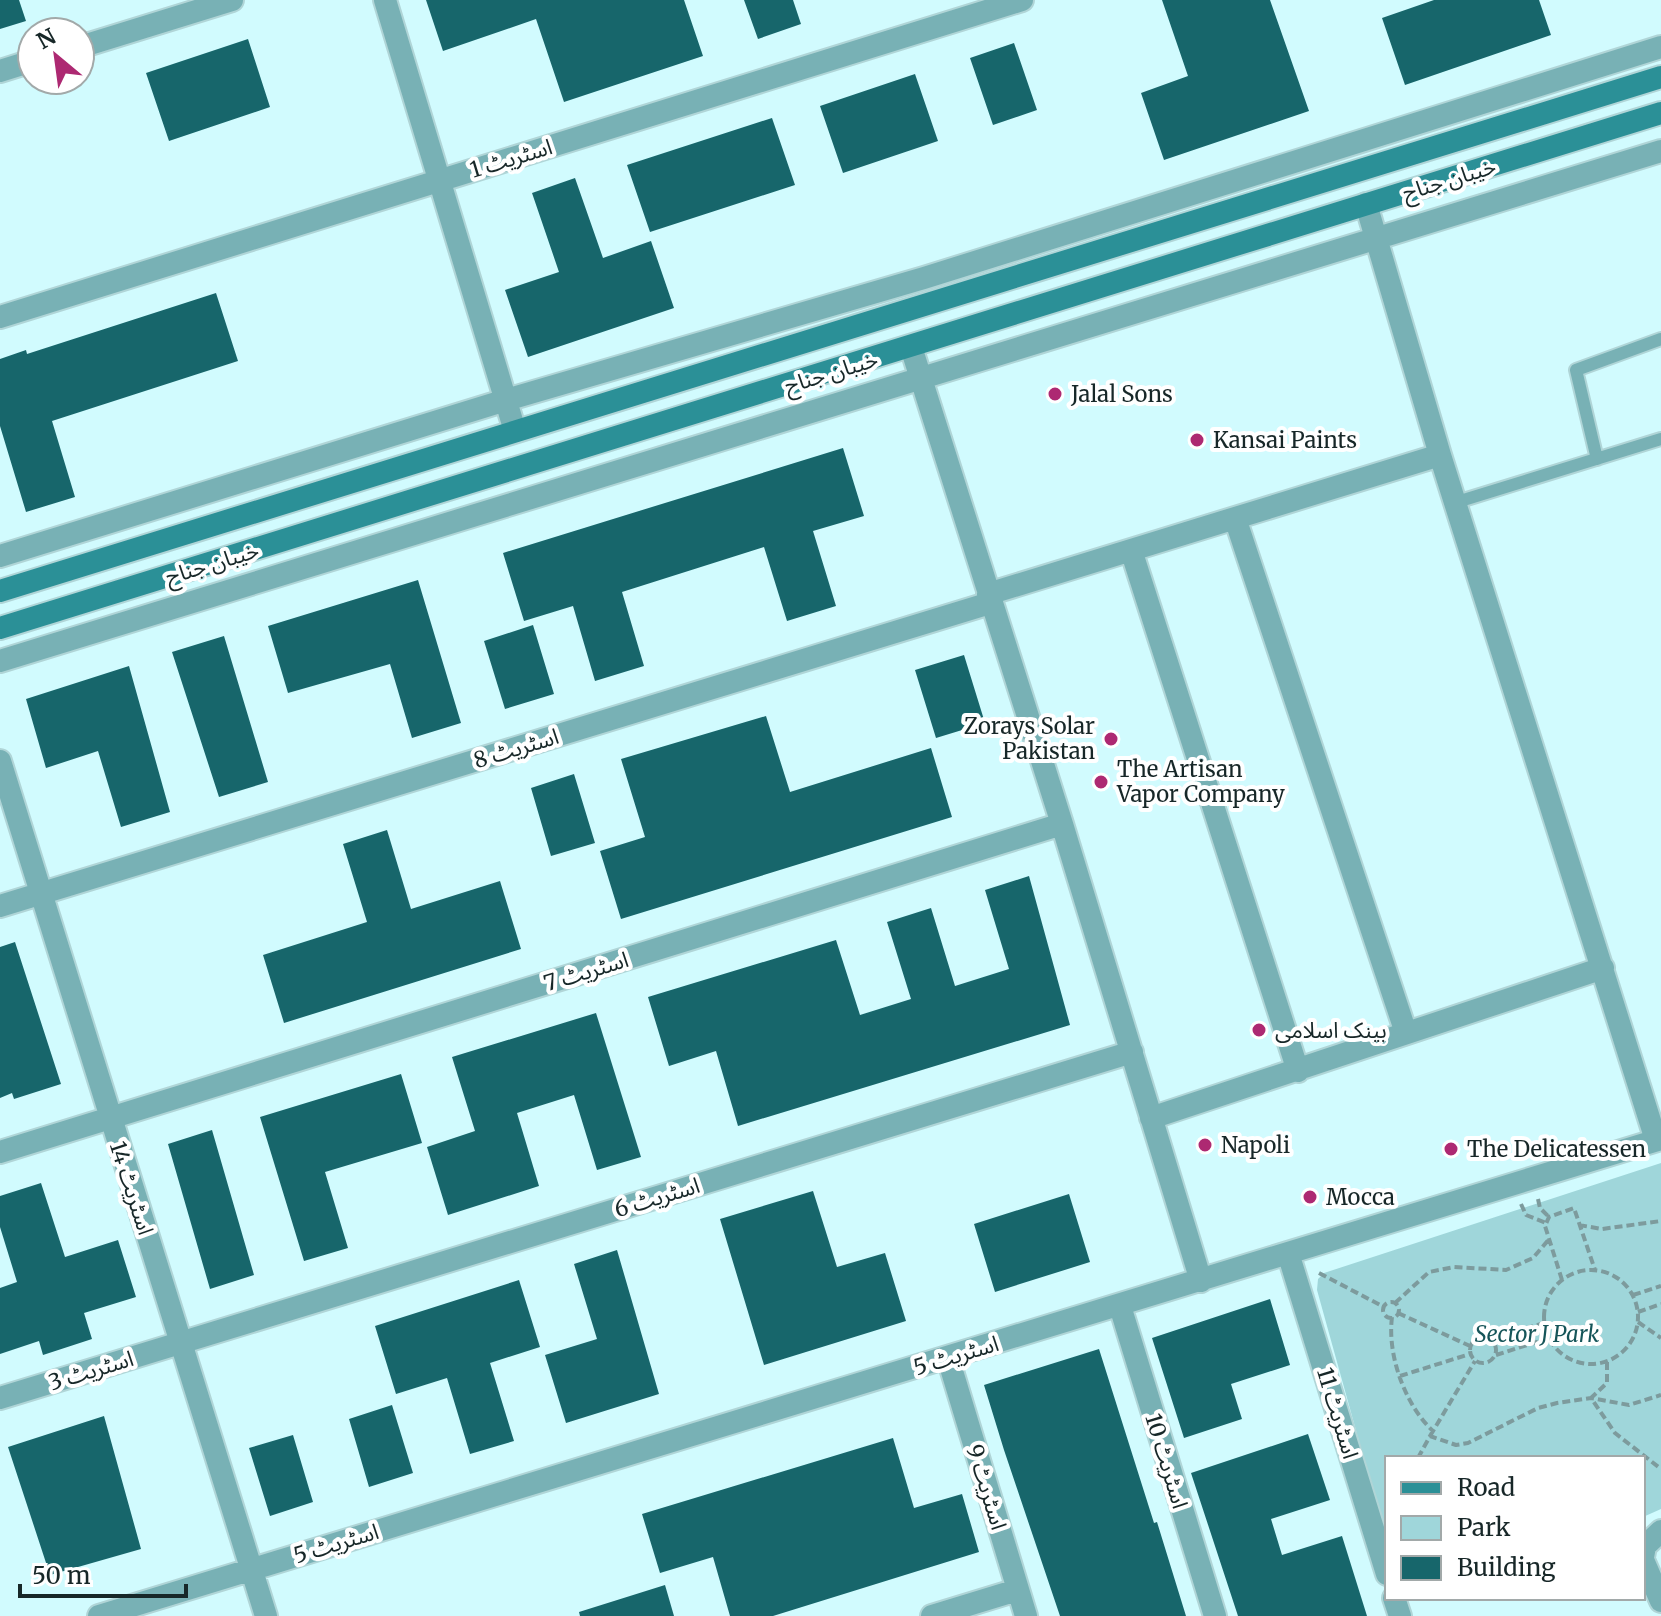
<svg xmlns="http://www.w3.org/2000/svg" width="1661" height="1616" viewBox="0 0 1661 1616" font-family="Merriweather,'Noto Sans Arabic',serif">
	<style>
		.green { fill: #9fd6da }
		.building { fill: #17666b }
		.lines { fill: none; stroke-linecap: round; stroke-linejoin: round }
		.service-casing { stroke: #b0d5d7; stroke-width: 16 }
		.minor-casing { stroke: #b0d5d7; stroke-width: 26 }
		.secondary-casing { stroke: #b0d5d7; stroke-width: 26 }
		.path { stroke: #7d9b9d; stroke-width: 4; stroke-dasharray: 8 4; stroke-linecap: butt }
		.service { stroke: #78b1b5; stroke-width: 12 }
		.minor { stroke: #78b1b5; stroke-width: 22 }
		.secondary { stroke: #2b9097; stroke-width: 22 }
		.poi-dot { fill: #ad2972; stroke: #fff; stroke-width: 3 }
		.labels { text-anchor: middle; stroke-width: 8; stroke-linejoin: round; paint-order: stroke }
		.street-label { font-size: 22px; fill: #172728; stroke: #fff }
		.poi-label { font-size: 22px; fill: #172728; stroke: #fff; text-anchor: start }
		.park-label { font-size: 22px; font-style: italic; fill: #165559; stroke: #fff }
	</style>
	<rect width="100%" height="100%" fill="#d1fbfe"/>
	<path class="green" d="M1661,1163v346l-18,8v-59h-256v84l-70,-252 1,-11 6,-6z"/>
	<path class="building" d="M0,0h19l7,21 -26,8z
		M426,0h258l19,56 -139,46 -28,-83 -93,32z
		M744,0h49l8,24 -43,15z
		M1162,0h108l39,111 -145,49 -23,-67 47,-17z
		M1434,0h105l12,35 -146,50 -23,-67z
		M248,39l22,68 -101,34 -23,-68z
		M1014,43l23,67 -44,15 -23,-67z
		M915,74l23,67 -95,32 -23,-67z
		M772,118l23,67 -145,47 -23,-67z
		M575,178l28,80 48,-17 23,67 -146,49 -23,-67 54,-18 -27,-79z
		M216,293l22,68 -186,60 23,76 -49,15 -26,-86v-67l26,-9 1,4z
		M843,448l21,68 -51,15 23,75 -49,15 -23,-74 -142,45 22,74 -49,15 -22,-75 -49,15 -21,-68z
		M418,580l43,143 -49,15 -22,-74 -102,29 -20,-67z
		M533,625l21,69 -49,15 -21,-68z
		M224,636l44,146 -49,15 -47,-145z
		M964,655l21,68 -49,15 -21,-68z
		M129,666l41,146 -49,15 -23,-76 -52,17 -20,-69z
		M766,716l24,76 141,-44 21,69 -331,102 -21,-68 45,-14 -24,-78z
		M574,774l21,69 -44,13 -20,-68z
		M387,830l24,79 89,-28 21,68 -237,74 -21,-68 104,-33 -24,-78z
		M1029,876l41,149 -332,101 -22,-75 -47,15 -21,-69 188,-57 24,75 51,-16 -24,-77 44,-14 24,78 54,-17 -24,-79z
		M15,942l46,142 -47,15 -2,-6 -12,5v-151z
		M596,1013l45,144 -44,13 -23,-75 -57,18 22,73 -91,29 -21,-68 48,-16 -23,-74z
		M401,1074l21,69 -97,29 23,76 -44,13 -44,-144z
		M212,1130l42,145 -44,14 -42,-145z
		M41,1183l24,74 53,-17 18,57 -52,16 8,26 -49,16 -4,-14 -39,13v-66l17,-6 -17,-55v-31z
		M813,1191l24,76 48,-14 21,68 -142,44 -44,-146z
		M1069,1194l21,68 -95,30 -21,-68z
		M617,1250l42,144 -93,29 -21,-68 52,-16 -23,-75z
		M519,1280l21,67 -50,16 24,78 -44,13 -23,-76 -51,16 -21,-68z
		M1270,1299l20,66 -59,19 11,35 -58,19 -32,-100z
		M1099,1349l55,174 3,-1 29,94h-126l-56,-166 -20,-65z
		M392,1405l21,68 -44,14 -20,-68z
		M104,1416l37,133 -91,26 -42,-128z
		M1308,1434l22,66 -59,19 11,36 60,-19 25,80h-129l-47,-143z
		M293,1435l20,67 -43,14 -21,-68z
		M893,1438l21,70 48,-14 17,58 -206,64h-43l-17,-59 -53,16 -18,-59z
		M665,1585l9,31h-94l-1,-4z"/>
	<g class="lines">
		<g class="service-casing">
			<path id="service" d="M1597,459l-21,-89 85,-31
				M1457,502l204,-63"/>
		</g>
		<g class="minor-casing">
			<path id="minor" d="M385,0l130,431
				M80,47l152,-47
				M0,71l32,-10
				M1366,204l74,251 216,685
				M0,317l1022,-317
				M911,347l151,477 139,457
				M1236,521l170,512
				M1132,553l166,518
				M0,556l506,-156 418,-122 737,-231
				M988,594l452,-139
				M0,661l1661,-510
				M0,761l266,855
				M0,906l990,-303
				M1151,1118l452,-150
				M0,1152l1062,-328
				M1288,1253l99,321
				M1120,1306l95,310
				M948,1358l78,258
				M0,1398l1132,-346
				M1643,1557l2,-11 16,-15
				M1643,1560l18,41
				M1394,1598l6,18
				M99,1616l1562,-477
				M932,1616l85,-26"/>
		</g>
		<g class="secondary-casing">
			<path id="secondary" d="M0,591l1661,-514
				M0,628l1661,-515"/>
		</g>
		<path class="path" d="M1538,1199l2,9 9,9
			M1521,1204l5,11 20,8
			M1579,1225l23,4 59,-8
			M1544 1317a47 47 0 1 1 94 0a47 47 0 1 1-94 0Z
			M1319,1273l65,34
			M1562,1280l-17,-54 4,-9 25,-9 21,62
			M1633,1295l28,-9
			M1383 1310a8 8 0 1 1 16 0a8 8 0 1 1-16 0Z
			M1395,1303l34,-31 25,-5 52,3 27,-12 17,-20
			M1638,1312l23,-8
			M1398,1313l72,33
			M1392,1317c-5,38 13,88 41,114
			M1638,1322l23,16
			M1470 1350a13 13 0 1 1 26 0a13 13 0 1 1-26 0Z
			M1491,1339l53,-16
			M1496,1355l53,-17
			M1607,1362v21l-16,15 24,35 46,36
			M1400,1376l70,-22
			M1430,1436l45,-75
			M1418,1458l12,-22 26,9 12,-2 70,-35 19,-5 34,-5 38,7 32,-10"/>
		<use href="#service" class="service"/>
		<use href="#minor" class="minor"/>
		<use href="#secondary" class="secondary"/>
	</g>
	<g class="poi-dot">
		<circle cx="1055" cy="394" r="8"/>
		<circle cx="1197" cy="440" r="8"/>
		<circle cx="1111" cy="739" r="8"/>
		<circle cx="1101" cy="782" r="8"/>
		<circle cx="1259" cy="1030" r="8"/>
		<circle cx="1205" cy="1145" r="8"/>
		<circle cx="1451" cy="1149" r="8"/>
		<circle cx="1310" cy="1197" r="8"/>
	</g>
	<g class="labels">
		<g class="street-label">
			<text transform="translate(511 158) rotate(-17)" y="8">اسٹریٹ 1</text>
			<text transform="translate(1449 179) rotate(-17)" y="8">خیبان جناح</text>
			<text transform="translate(831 372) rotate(-17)" y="8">خیبان جناح</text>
			<text transform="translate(212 563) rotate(-17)" y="8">خیبان جناح</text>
			<text transform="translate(516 748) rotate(-17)" y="8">اسٹریٹ 8</text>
			<text transform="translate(586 971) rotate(-17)" y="8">اسٹریٹ 7</text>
			<text transform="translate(132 1188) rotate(72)" y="8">اسٹریٹ 14</text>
			<text transform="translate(657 1197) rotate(-17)" y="8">اسٹریٹ 6</text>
			<text transform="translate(956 1355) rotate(-17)" y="8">اسٹریٹ 5</text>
			<text transform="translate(91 1370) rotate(-17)" y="8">اسٹریٹ 3</text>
			<text transform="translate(1338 1413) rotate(73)" y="8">اسٹریٹ 11</text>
			<text transform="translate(1167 1461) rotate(73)" y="8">اسٹریٹ 10</text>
			<text transform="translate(987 1487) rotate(73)" y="8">اسٹریٹ 9</text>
			<text transform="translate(336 1543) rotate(-17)" y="8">اسٹریٹ 5</text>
		</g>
		<g class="poi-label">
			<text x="1071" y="402">Jalal Sons</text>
			<text x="1213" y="448">Kansai Paints</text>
			<text x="1095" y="734" text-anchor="end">Zorays Solar<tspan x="1095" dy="25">Pakistan</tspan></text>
			<text x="1117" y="777">The Artisan<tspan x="1117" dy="25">Vapor Company</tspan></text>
			<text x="1275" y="1038">بینک اسلامی</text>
			<text x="1221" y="1153">Napoli</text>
			<text x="1467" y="1157">The Delicatessen</text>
			<text x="1326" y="1205">Mocca</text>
		</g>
		<g class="park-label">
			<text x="1537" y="1342">Sector J Park</text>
		</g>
	</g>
	<rect x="1385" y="1456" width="260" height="144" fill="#ffffff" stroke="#a2a9a9" stroke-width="2"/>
	<rect x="1401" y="1482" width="40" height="12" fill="#2b9097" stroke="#a2a9a9" stroke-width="2"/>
	<text x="1457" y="1496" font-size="24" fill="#172728">Road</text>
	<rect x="1401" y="1516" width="40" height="24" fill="#9fd6da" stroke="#a2a9a9" stroke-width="2"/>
	<text x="1457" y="1536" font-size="24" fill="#172728">Park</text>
	<rect x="1401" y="1556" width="40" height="24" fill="#17666b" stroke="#a2a9a9" stroke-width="2"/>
	<text x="1457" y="1576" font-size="24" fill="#172728">Building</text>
	<g transform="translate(56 56) rotate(331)"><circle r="38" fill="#ffffff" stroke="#a2a9a9" stroke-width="2"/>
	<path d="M0-6L14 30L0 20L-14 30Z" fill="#ad2972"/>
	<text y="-12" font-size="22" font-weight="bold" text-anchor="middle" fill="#172728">N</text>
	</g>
	<path d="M20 1584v12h166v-12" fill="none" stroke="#172728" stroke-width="4"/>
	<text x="32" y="1584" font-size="24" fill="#172728" stroke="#ffffff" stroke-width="6" paint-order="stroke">50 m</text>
</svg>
